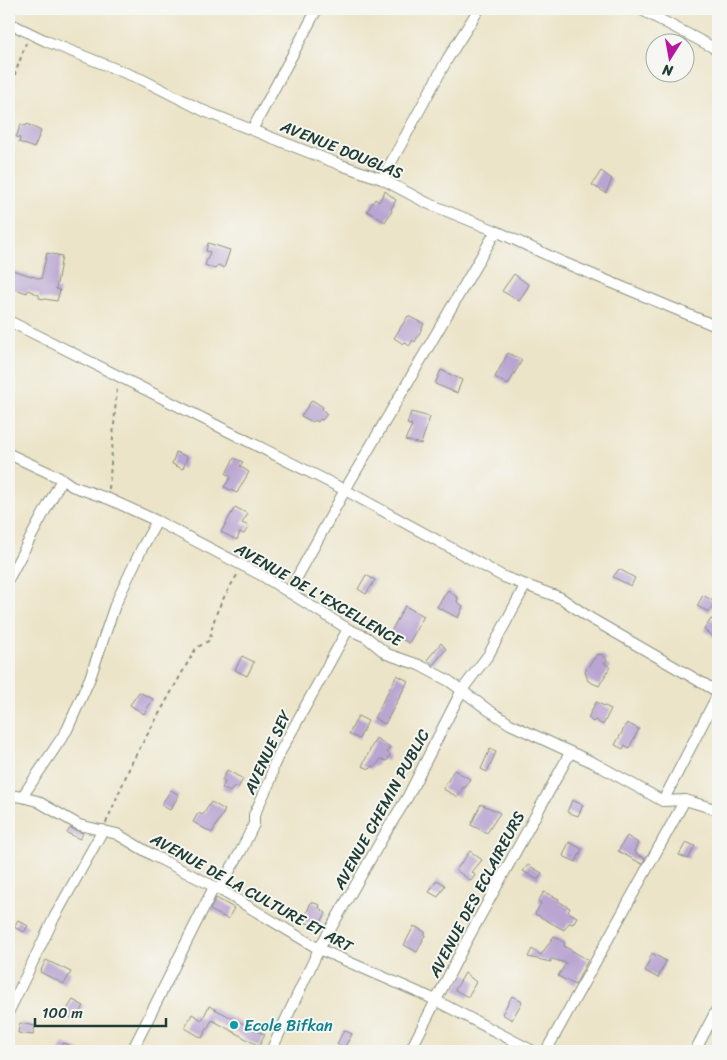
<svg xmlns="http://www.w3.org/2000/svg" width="727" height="1060" viewBox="0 0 727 1060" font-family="Sriracha,sans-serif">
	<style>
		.building { fill: #b9a4d2 }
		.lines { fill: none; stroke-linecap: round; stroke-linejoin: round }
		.minor-casing { stroke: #86907e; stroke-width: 12 }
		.path { stroke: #86907e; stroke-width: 2; stroke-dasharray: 4 4; stroke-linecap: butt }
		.minor { stroke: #fff; stroke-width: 10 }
		.culture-dot { fill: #0f9aa8; stroke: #f6f6f2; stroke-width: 2 }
		.labels { text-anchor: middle; stroke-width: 4; stroke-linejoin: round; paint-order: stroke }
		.street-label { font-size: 16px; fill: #1f3d34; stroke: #f6f6f2 }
		.culture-label { font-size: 16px; fill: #0d838f; stroke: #f6f6f2; text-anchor: start }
	</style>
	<rect width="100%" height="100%" fill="#f6f6f2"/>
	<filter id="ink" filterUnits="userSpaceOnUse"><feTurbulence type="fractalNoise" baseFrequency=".02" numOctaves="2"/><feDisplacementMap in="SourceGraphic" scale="10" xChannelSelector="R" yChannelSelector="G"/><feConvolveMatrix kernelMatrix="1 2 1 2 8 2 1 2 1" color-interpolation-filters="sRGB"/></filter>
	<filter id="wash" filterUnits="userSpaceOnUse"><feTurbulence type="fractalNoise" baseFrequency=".0096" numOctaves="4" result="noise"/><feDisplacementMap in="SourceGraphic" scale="20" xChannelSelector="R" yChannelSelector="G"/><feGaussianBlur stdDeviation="1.12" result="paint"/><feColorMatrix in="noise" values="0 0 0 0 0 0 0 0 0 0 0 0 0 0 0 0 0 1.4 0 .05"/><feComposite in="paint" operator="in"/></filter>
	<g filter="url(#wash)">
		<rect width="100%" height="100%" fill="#ece4c8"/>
		<g id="blocks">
			<path class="building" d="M21,124l5,2 1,-2 14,7 -7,17 -15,-6 1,-4 -4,-1z
				M601,171l11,8 -6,14 -14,-8z
				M385,191l11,9 -5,9 1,2 -7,11 -18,-11 8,-12 4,3z
				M208,243l22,7 -6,18 -6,-3 -3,4 -10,-4 5,-13 -4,-1z
				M47,253l15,3 -6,33 4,1 -3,11 -18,-3v-3l-11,-5 -1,3 -18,-6v-18l32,10z
				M514,274l15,11 -10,16 -17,-10z
				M408,316l16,8 -9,18 -2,-2 -4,6 -4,-4 -2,2 -9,-6z
				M508,353l14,7 -14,25 -13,-8z
				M441,370l21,10 -5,13 -22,-9z
				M312,400l11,7 -1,2 5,5 -5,6 -2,-1 -2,3 -3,-2 -2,2 -12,-6z
				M411,412l19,5 -9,27 -16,-4 7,-15 -5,-1z
				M176,452l11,5 -4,12 -11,-5z
				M234,458l9,4 -3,4 9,6 -12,21 -13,-6 7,-10 -5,-3z
				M235,507l13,7 -6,9 7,3 -5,8 -4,-2 -3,8 -16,-8z
				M619,569l16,9 -4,8 -18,-9z
				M366,575l9,5 -9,14 -8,-5z
				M448,590l10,8 -1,4 6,4 -5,12 -21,-11z
				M703,595l12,7 -6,10 -12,-6z
				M405,606l19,10 -15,27 -19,-10z
				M711,619l7,4v17l-14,-10z
				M441,643l5,6 -13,16 -6,-5z
				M597,654l6,1 4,5 -3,3 6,4 -11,19 -11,-5 -3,-10z
				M242,656l12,6 -7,14 -12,-6z
				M397,675l11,6 -23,43 -11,-6z
				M139,692l14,7 -9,15 -14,-9z
				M596,702l15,7 -8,16 -8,-5 -2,2 -5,-4z
				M358,716l10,5 -9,18 -10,-5z
				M627,723l12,6 -10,19 -4,-3 -2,4 -8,-4z
				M376,738l14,9 -3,5 3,3 -3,6 -6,-2 -6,8 -2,-1 -3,3 -8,-3z
				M490,749l6,3 -9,20 -6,-3z
				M227,770l16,9 -5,9 -4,-2 -4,6 -8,-4 3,-6 -3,-2z
				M454,770l16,9 -5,9 -2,-1 -5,10 -15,-8z
				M171,790l8,5 -9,15 -9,-5z
				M572,800l11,5 -5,11 -11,-4z
				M211,802l14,8 -13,23 -19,-11 5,-9 5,2z
				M481,804l19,9 -13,20 -16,-8z
				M70,828l13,5 -3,6 -13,-6z
				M627,836l11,7 -4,9 11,7 -3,5 -24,-13z
				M569,842l13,7 -6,13 -13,-6z
				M686,842l9,4 -7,13 -9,-4z
				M470,851l12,9 -10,12 3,3 -4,6 -15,-11z
				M528,865l14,8 -4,7 -15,-9z
				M437,880l8,5 -7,12 -9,-5z
				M544,892l15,7 -1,2 12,7 -2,4 9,5 -4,7 -4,-1 -5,7 -29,-16 6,-11 -3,-2z
				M216,898l18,10 -6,11 -18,-9z
				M311,902l9,3 -1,3 7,5 -9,16 -7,-5 -7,-2z
				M18,920l10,6 -4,6 -10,-5z
				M414,926l11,6v4l-3,3 1,1 -6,12 -13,-7z
				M554,936l11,7 -1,3 24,14 -13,25 -17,-9 8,-13 -14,-4 -2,1 1,2 -23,-5 4,-8 9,6z
				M652,953l14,8 -8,17 -13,-7z
				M46,960l25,12 -7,12 -24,-12z
				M465,973l11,9 -8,15 -13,-7z
				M512,996l10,6 -10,18 -10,-6z
				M73,1000l11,6 -9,14 -11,-6z
				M209,1006l56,29 -6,11 -47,-26 -10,18 -17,-10 7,-14 10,6z
				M20,1023l15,3 -2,9 -15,-2z
				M344,1030l8,4 -8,14 -7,-4z
				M63,1043l18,8h-22z"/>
		</g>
	</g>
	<g filter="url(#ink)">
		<use href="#blocks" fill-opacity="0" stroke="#86907e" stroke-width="1"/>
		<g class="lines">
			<g class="minor-casing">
				<path id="minor" d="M640,9l78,41
					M9,23l37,18 97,39 61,31 137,54 41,14 45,24 69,28 64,30 158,66
					M252,130l65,-121
					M382,179l66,-121 31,-49
					M9,321l336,169 159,87 57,21 29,20 128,74
					M9,454l53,25 10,7 37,13 48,22 104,54 87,54 18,8 21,17 32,11 30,16 38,28 23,15 84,39 69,38 22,-1 33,10
					M9,578l53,-99
					M289,592l56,-102 151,-259
					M9,795l13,2 15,4 42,24 38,9 37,22 65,33 100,60 110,48 104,54
					M22,797l45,-67 23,-52 25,-73 27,-57 15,-27
					M663,801l55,-107
					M219,889l22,-38 13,-27v-9l17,-36 2,-12 5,-11 70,-127
					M9,1011l45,-93 49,-88
					M132,1051l82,-164
					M271,1051l48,-102 68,-119 20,-32 55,-108 27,-36 36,-68
					M410,1051l57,-111 103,-187
					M546,1051l139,-251
					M695,1051l23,-44"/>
			</g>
			<path class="path" d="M9,91l17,-48
				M109,489l8,-102
				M106,823l26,-61 64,-114 14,-8c3,-27 15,-45 29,-68"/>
			<use href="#minor" class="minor"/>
		</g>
	</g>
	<circle class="culture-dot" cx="234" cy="1025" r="5"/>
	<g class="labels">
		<g class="street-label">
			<text transform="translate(342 149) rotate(22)" y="6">AVENUE DOUGLAS</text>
			<text transform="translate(319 594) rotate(30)" y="6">AVENUE DE L'EXCELLENCE</text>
			<text transform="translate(267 752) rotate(-65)" y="6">AVENUE SEY</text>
			<text transform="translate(381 809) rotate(-61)" y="6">AVENUE CHEMIN PUBLIC</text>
			<text transform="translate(252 892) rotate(29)" y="6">AVENUE DE LA CULTURE ET ART</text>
			<text transform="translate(476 894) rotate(-62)" y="6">AVENUE DES ECLAIREURS</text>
		</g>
		<g class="culture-label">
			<text x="244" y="1031">Ecole Bifkan</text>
		</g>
	</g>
	<rect width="727" height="1060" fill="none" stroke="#f6f6f2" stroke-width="30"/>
	<g transform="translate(670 58) rotate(191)"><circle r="24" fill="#f6f6f2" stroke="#a0aca6"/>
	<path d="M0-4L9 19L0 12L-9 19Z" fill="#b5179e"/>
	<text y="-8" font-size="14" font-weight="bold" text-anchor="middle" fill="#1f3d34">N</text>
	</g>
	<path d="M35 1018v8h131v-8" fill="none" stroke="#1f3d34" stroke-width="2.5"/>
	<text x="42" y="1018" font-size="15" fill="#1f3d34" stroke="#f6f6f2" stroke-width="4" paint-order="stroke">100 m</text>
</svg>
